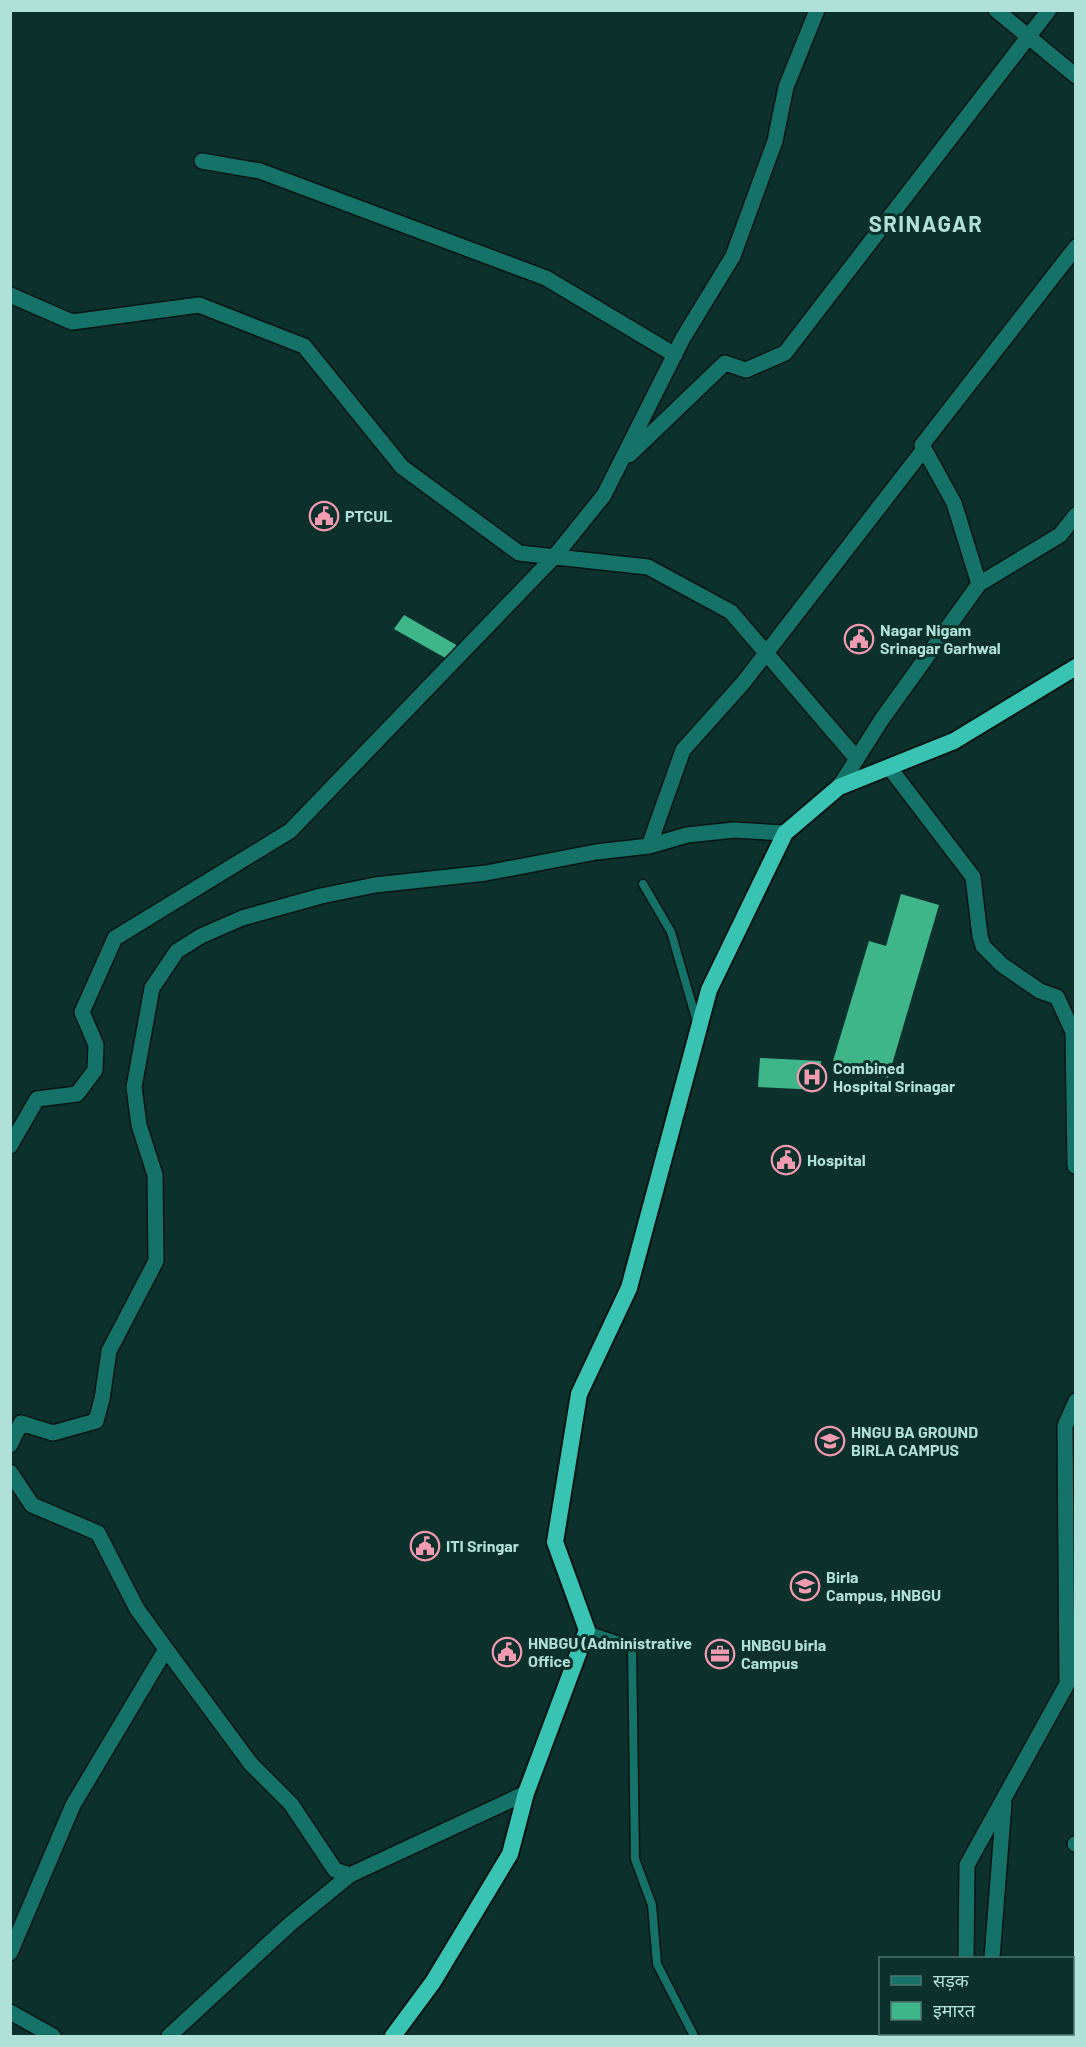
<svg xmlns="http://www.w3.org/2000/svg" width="1086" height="2047" viewBox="0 0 1086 2047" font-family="Barlow,'Noto Sans Devanagari',sans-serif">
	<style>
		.building { fill: #3fb689 }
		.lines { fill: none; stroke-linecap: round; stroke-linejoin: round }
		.service-casing { stroke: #071513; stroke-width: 11 }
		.minor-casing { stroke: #071513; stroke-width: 18 }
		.trunk-casing { stroke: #071513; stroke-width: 20 }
		.service { stroke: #157268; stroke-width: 8 }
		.minor { stroke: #157268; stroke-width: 15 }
		.trunk { stroke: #39c3b3; stroke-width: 16 }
		.labels { text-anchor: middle; stroke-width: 6; stroke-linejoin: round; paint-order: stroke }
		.poi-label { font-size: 16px; font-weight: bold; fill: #b0e1d9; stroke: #0c302c; text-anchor: start }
		.district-label { font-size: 22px; font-weight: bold; letter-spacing: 1.5px; fill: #b0e1d9; stroke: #0c302c }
	</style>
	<rect width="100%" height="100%" fill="#0c302c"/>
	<path class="building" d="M404,615l54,31 -9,14 -55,-31z
		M901,894l38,11 -51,173 -55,-17 36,-120 17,5z
		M760,1058l61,3 -1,29 -62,-3z"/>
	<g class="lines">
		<g class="service-casing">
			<path id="service" d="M643,884l28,48 26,90
				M587,1630l45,15 3,214 17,46 5,59 37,72"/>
		</g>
		<g class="minor-casing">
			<path id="minor" d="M996,10l80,66
				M202,161l58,10 286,107 129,77
				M10,295l62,27 127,-17 105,41 98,121 117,86 129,14 83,45 126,147
				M629,455l96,-92 21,7 39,-17 264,-343
				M979,584l-25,-81 -32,-58 154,-198
				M889,767l84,110 7,59 3,10 19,19 38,26 17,6 16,35 2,134
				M839,787l43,-68 97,-135 81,-49 16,-20
				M649,846l34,-96 60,-67 181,-234
				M10,1146l27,-47 40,-5 18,-24 1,-25 -14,-33 33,-74 175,-107 264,-274 50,-62 79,-157 50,-82 42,-115 11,-54 31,-77
				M10,1445l11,-22 32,10 43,-12 6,-22 7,-48 47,-90 -1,-86 -16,-50 -5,-38 18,-99 25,-37 24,-15 41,-18 79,-22 54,-11 111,-12 110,-21 53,-6 38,-11 47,-5 51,3
				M10,1472l22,33 66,28 39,76 29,40 85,115 40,40 44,66 15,5
				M1075,1844h1
				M10,1953l63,-148 93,-156
				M966,1958l1,-93 100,-181 -2,-258 11,-25
				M992,1958l12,-155
				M1072,1992l4,-1
				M10,2012l43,24
				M169,2036l121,-112 60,-49 176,-82
				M965,2036v-2
				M990,2036v-2
				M1052,2036l1,-2"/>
		</g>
		<g class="trunk-casing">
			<path id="trunk" d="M393,2036l40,-54 77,-128 16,-61 61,-163 -32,-88 24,-148 50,-106 80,-298 76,-157 54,-46 115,-46 122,-74"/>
		</g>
		<use href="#service" class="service"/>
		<use href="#minor" class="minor"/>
		<use href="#trunk" class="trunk"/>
	</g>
	<defs>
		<g id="civic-ring" transform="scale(1.5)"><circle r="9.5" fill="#0c302c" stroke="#f29aaf" stroke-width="1.5"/><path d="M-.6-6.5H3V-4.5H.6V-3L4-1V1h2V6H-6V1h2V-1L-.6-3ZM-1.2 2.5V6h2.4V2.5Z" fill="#f29aaf"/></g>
		<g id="hospital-ring" transform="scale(1.5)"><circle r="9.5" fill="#0c302c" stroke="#f29aaf" stroke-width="1.5"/><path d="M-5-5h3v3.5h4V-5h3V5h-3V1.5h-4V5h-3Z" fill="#f29aaf"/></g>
		<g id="university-ring" transform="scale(1.5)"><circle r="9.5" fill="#0c302c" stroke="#f29aaf" stroke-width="1.5"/><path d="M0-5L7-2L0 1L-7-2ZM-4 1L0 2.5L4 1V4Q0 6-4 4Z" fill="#f29aaf"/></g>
		<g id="office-ring" transform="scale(1.5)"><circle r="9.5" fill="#0c302c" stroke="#f29aaf" stroke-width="1.5"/><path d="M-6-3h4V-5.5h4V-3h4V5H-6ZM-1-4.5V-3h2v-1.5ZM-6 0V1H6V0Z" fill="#f29aaf"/></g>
	</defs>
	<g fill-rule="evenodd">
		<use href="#civic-ring" x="324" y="516"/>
		<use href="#civic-ring" x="859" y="639"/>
		<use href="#hospital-ring" x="812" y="1077"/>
		<use href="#civic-ring" x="786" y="1160"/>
		<use href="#university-ring" x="830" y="1441"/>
		<use href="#civic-ring" x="425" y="1546"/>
		<use href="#university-ring" x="805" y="1586"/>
		<use href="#civic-ring" x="507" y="1652"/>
		<use href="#office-ring" x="720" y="1654"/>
	</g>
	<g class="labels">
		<g class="poi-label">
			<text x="345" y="522">PTCUL</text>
			<text x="880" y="636">Nagar Nigam<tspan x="880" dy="18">Srinagar Garhwal</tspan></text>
			<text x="833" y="1074">Combined<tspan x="833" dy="18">Hospital Srinagar</tspan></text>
			<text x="807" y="1166">Hospital</text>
			<text x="851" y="1438">HNGU BA GROUND<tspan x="851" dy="18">BIRLA CAMPUS</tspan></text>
			<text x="446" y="1552">ITI Sringar</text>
			<text x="826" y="1583">Birla<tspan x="826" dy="18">Campus, HNBGU</tspan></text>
			<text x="528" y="1649">HNBGU (Administrative<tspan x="528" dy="18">Office</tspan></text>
			<text x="741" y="1651">HNBGU birla<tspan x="741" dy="18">Campus</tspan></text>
		</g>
		<g class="district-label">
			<text x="926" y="232">SRINAGAR</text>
		</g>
	</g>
	<rect width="1086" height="2047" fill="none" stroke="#b0e1d9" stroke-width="24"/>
	<rect x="879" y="1957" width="195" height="78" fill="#0c302c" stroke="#4e7771" stroke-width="1.5"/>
	<rect x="891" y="1976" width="30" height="9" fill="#157268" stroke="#4e7771" stroke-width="1.5"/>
	<text x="933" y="1987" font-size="18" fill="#b0e1d9">सड़क</text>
	<rect x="891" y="2002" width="30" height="18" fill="#3fb689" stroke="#4e7771" stroke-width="1.5"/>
	<text x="933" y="2017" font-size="18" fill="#b0e1d9">इमारत</text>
</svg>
